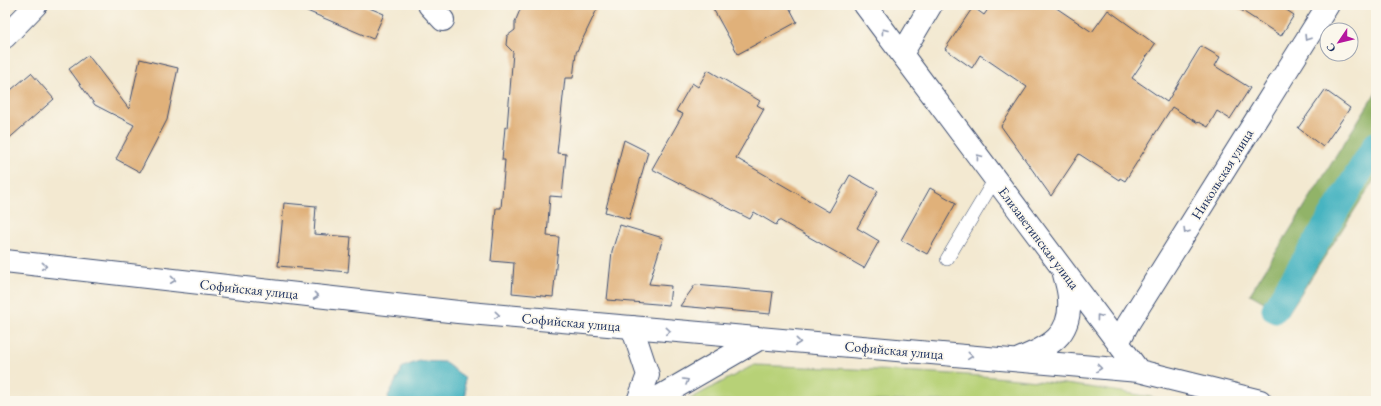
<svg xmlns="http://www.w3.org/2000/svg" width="1381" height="406" viewBox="0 0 1381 406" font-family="'EB Garamond',serif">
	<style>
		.green { fill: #b7d177; stroke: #69806a }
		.forest { fill: #91b368; stroke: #567163 }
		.water { fill: #46b4c1; stroke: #307290 }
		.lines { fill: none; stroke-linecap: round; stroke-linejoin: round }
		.canal { stroke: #46b4c1; stroke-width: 27 }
		.building { fill: #e0b17a }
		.service-casing { stroke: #3b4b6f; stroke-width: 14 }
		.minor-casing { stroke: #3b4b6f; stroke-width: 24 }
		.tertiary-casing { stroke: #3b4b6f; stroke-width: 24 }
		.service { stroke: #fff; stroke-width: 13 }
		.minor { stroke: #fff; stroke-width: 22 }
		.tertiary { stroke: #fff; stroke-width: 22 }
		.oneway { stroke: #8d97ae }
		.labels { text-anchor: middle; stroke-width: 3.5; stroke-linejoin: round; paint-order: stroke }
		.street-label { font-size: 14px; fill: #1b2f5e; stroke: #fbf7ec }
	</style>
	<rect width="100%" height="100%" fill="#fbf7ec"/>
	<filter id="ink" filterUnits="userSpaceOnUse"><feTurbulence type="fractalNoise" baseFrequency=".025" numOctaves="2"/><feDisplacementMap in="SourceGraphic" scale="8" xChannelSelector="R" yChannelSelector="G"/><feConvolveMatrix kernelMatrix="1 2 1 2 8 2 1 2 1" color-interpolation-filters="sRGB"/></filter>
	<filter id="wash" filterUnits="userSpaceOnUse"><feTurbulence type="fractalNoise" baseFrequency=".012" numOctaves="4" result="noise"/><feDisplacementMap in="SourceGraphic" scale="16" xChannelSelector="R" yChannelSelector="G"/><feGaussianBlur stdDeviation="0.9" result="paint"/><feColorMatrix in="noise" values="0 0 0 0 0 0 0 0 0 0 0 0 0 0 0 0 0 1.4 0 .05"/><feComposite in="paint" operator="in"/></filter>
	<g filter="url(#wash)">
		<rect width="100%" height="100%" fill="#f3e9d1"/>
		<path class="green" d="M754,365c139,6 280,8 417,36h-485z"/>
		<path class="forest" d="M1376,92v85l-89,138 -37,-21z"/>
		<path class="water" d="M419,361l25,1 20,15 2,24h-77l-1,-5 15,-29z"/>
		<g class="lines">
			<path class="canal" d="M1275,309l101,-164"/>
		</g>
		<g id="blocks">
			<path class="building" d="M293,5h69l22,9 -11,25z
				M522,5h77l-23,48 -3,25h-8l-8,75 9,1 -4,43 -12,-1 -3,40 12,1 -6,60 -41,-4 2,-30 -23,-2 5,-53h5l4,-48h-3l3,-33 2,1 6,-76 -7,-7 1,-9 8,-6v-8z
				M711,5h77l9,17 -59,32z
				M991,5h61l40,27 16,-22 47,34 -23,34 35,24 34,-56 19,11 -5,9 35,22 -20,31 -13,-8 -9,16 -9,-5 -1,1 -26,-16 -47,74 -5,-3 -1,2 -40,-26 -28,42 -50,-70 26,-39 -47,-32 -8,13 -27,-19 28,-42 11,8z
				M1233,5h46l15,10 -13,21z
				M88,55l41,54 11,-50 38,9 -11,52 -27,52 -24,-13 18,-34 -39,-20 -26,-36z
				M708,70l52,31 -3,4 7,4 -28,49 93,54 21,-37 28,16 -21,37 22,13 -15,27 -85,-48 -3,5 -22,-13 -4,7 -98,-50 31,-55 -7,-3 16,-28 6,4z
				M31,73l23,26 -49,43v-47z
				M1325,90l25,18 -27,39 -25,-19z
				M624,140l24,12 -19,67 -24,-7z
				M930,188l26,15 -29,51 -26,-14z
				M284,203l32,3 -2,28 37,3 -3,35 -70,-6z
				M620,225l43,13 -14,46 22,2 -2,19 -62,-5 5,-49z
				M695,285l78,7 -3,22 -90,-8z"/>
		</g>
	</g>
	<g filter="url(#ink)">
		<use href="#blocks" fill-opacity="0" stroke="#3b4b6f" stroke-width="1"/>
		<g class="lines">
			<g class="service-casing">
				<path id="service" d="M947,259l48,-80"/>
			</g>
			<g class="minor-casing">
				<path id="minor" d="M429,5l14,15
					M5,37l31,-32
					M902,54l29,-49
					M632,327l16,48 -10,26
					M1118,343l10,-19 200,-319
					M652,401l107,-62"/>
			</g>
			<g class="tertiary-casing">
				<path id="tertiary" d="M865,5l274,366
					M5,261l453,51 681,59 121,30
					M1017,360c30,-13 55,-22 52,-61 0,-8 -3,-17 -5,-25"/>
			</g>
			<use href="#service" class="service"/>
			<use href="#minor" class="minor"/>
			<use href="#tertiary" class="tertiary"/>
		</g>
		<defs><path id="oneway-chevron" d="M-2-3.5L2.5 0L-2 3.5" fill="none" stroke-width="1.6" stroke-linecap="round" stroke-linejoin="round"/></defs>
		<g class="oneway">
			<use href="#oneway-chevron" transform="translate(884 31) rotate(-127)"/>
			<use href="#oneway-chevron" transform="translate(1307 38) rotate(122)"/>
			<use href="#oneway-chevron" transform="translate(979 157) rotate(-127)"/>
			<use href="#oneway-chevron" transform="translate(1186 231) rotate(122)"/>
			<use href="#oneway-chevron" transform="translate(44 266) rotate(6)"/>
			<use href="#oneway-chevron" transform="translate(173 280) rotate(6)"/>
			<use href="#oneway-chevron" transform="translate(316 296) rotate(6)"/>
			<use href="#oneway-chevron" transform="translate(497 315) rotate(5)"/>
			<use href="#oneway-chevron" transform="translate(1099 317) rotate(-127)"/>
			<use href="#oneway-chevron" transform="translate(668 331) rotate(5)"/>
			<use href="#oneway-chevron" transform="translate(798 342) rotate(5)"/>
			<use href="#oneway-chevron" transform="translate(970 356) rotate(5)"/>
			<use href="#oneway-chevron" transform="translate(1099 368) rotate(5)"/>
			<use href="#oneway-chevron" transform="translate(686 381) rotate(-30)"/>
		</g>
	</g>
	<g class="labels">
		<g class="street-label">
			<text transform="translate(1222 174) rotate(-58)" y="5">Никольская улица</text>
			<text transform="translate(1039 238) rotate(53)" y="5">Елизаветинская улица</text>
			<text transform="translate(249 289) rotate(6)" y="5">Софийская улица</text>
			<text transform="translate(571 322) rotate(5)" y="5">Софийская улица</text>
			<text transform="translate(894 350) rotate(5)" y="5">Софийская улица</text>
		</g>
	</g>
	<rect width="1381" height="406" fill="none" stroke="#fbf7ec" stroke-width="20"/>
	<g transform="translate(1339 42) rotate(235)"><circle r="19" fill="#fbf7ec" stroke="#a1a7b3"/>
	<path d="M0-3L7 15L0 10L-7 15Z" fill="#b5179e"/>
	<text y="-6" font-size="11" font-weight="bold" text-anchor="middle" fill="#1b2f5e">С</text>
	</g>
</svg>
